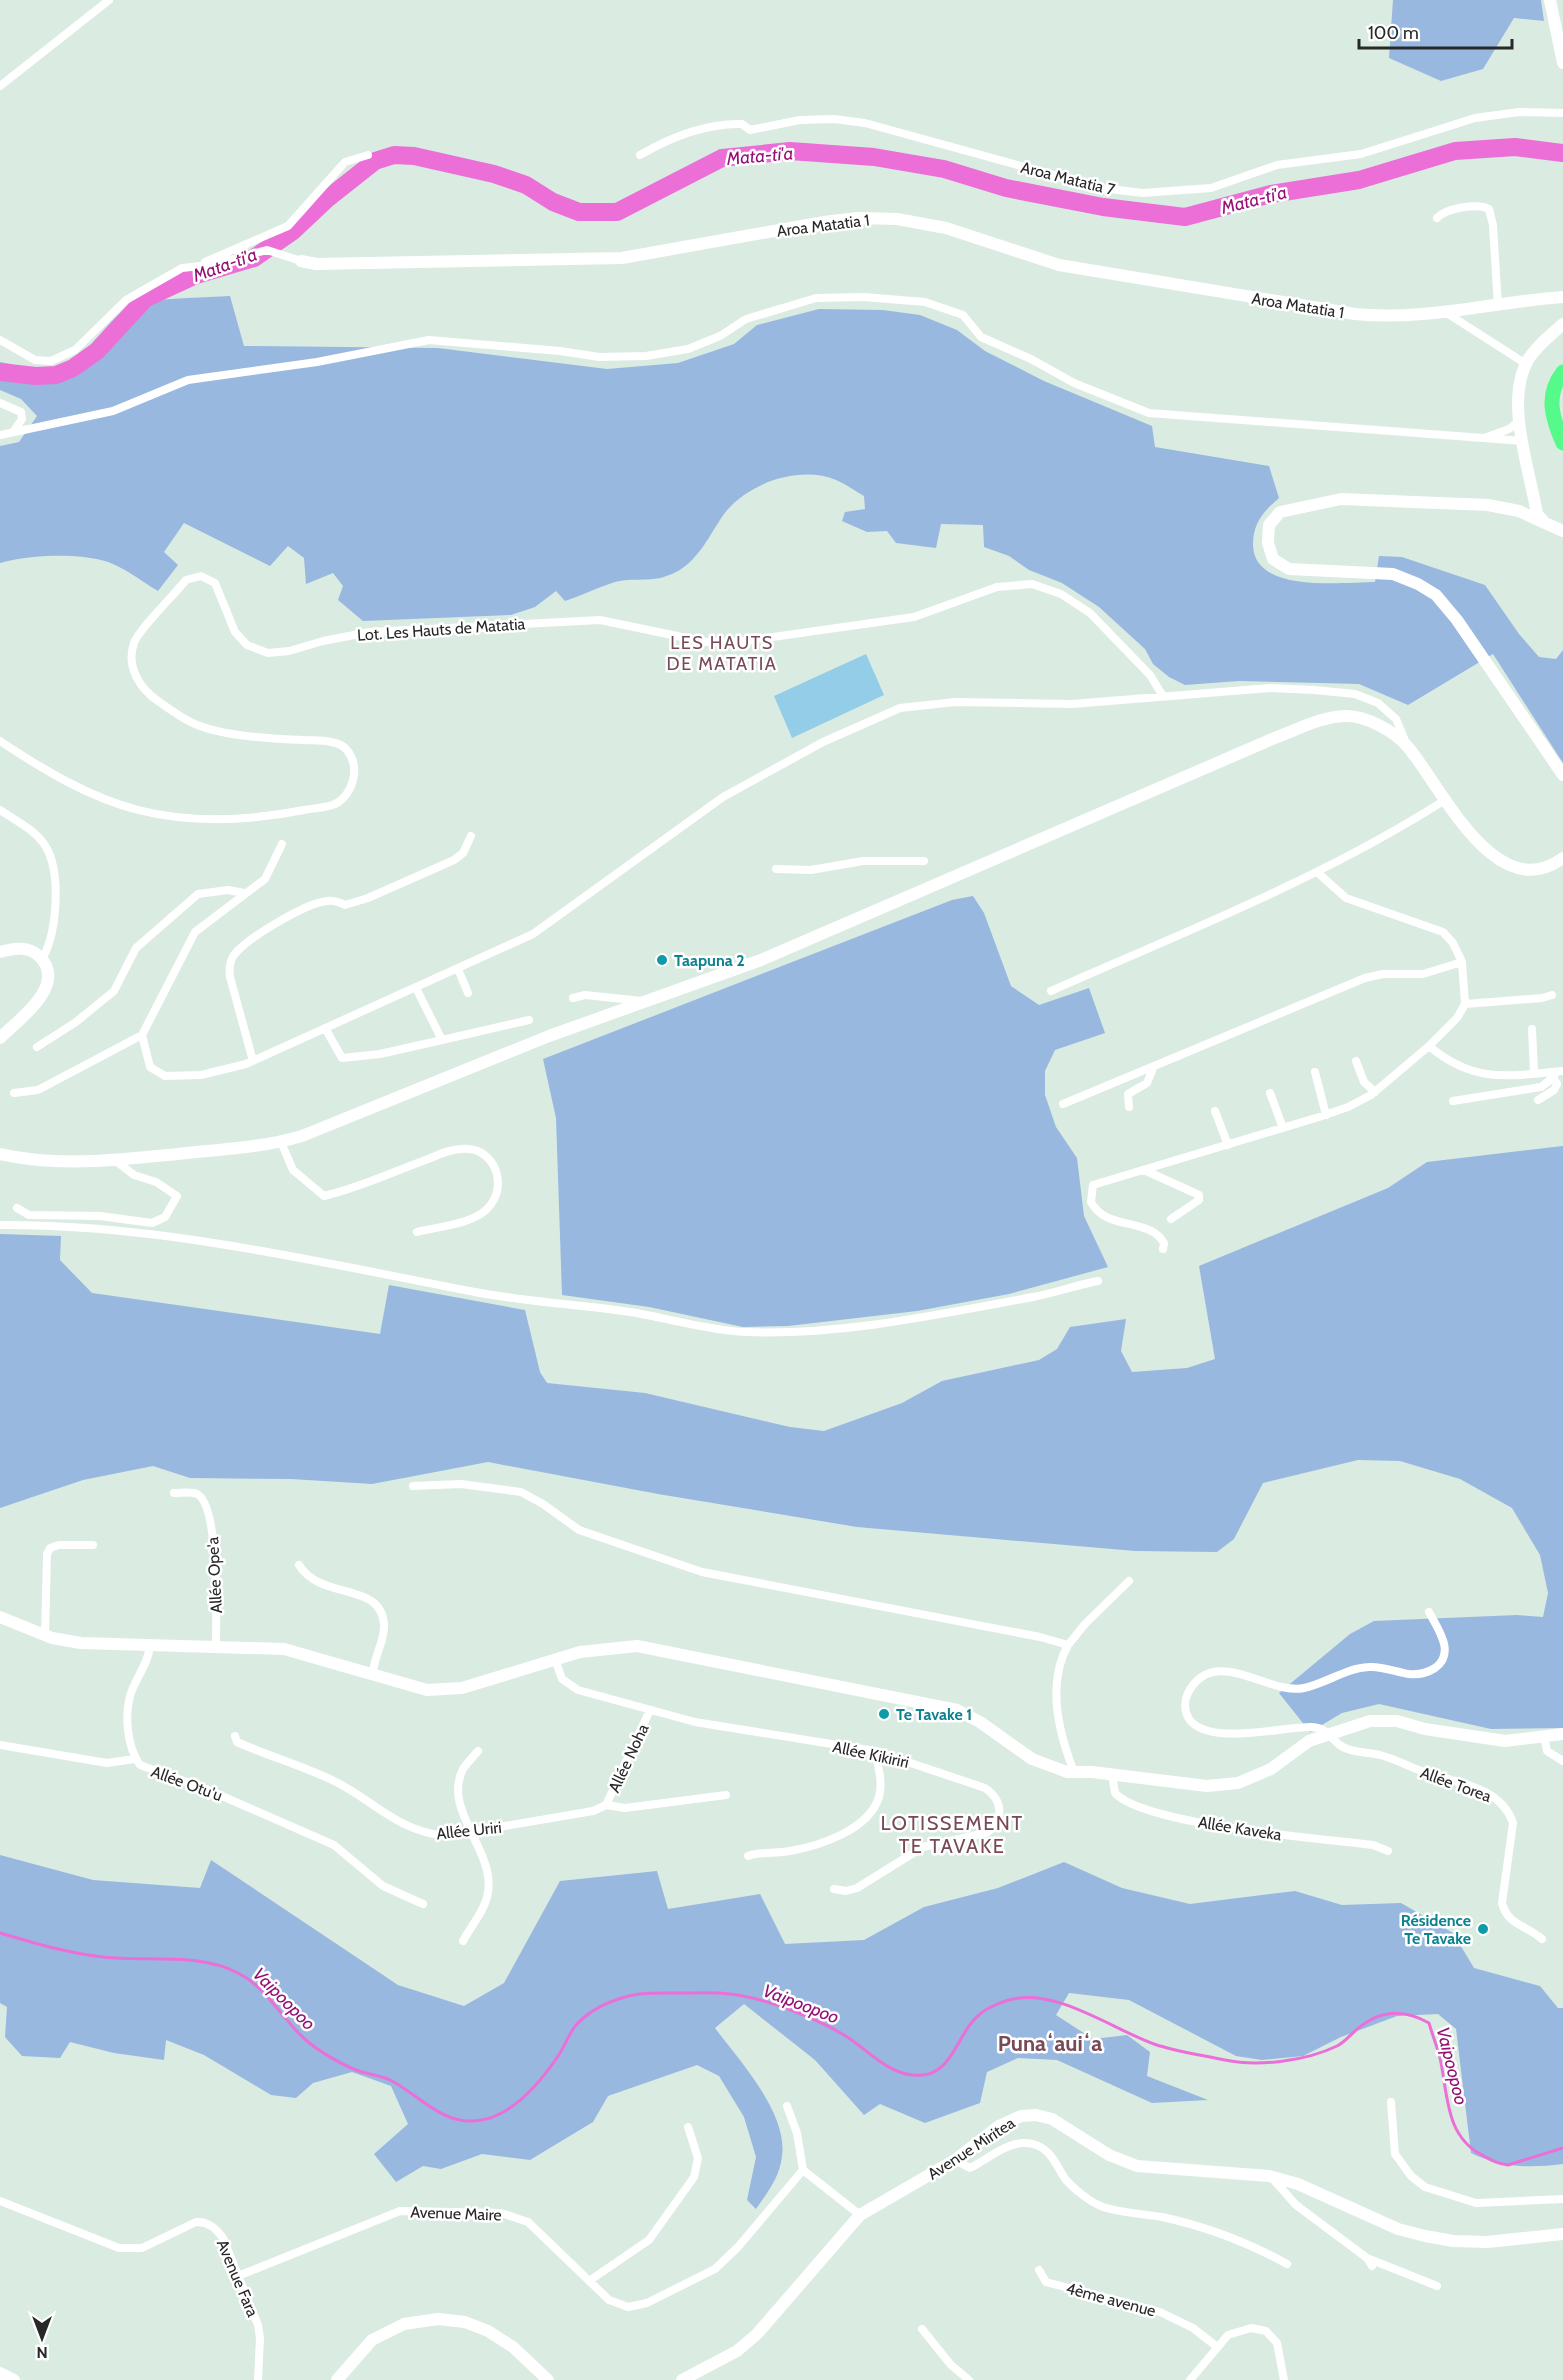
<svg xmlns="http://www.w3.org/2000/svg" width="1563" height="2380" viewBox="0 0 1563 2380" font-family="Cabin,sans-serif">
	<style>
		.green { fill: #98b8e0 }
		.pitch { fill: #93cde8 }
		.lines { fill: none; stroke-linecap: round; stroke-linejoin: round }
		.stream { stroke: #eb6fd7; stroke-width: 3 }
		.river { stroke: #eb6fd7; stroke-width: 18 }
		.street { stroke: #fff; stroke-width: 8 }
		.secondary { stroke: #fff; stroke-width: 12 }
		.highway { stroke: #56fa8b; stroke-width: 15 }
		.culture-dot { fill: #0f9aa8; stroke: #fff; stroke-width: 2 }
		.labels { text-anchor: middle; stroke-width: 5; stroke-linejoin: round; paint-order: stroke }
		.street-label { font-size: 16px; fill: #282828; stroke: #fff }
		.culture-label { font-size: 16px; font-weight: bold; fill: #0d838f; stroke: #fff; text-anchor: start }
		.water-label { font-size: 18px; font-style: italic; fill: #951075; stroke: #fff }
		.neighbourhood-label { font-size: 18px; letter-spacing: 1.5px; fill: #784a57; stroke: #fff }
		.quarter-label { font-size: 20px; letter-spacing: 1.5px; fill: #784a57; stroke: #fff }
		.district-label { font-size: 22px; font-weight: bold; fill: #784a57; stroke: #fff }
	</style>
	<rect width="100%" height="100%" fill="#daebe2"/>
	<path class="green" d="M1393,0h148l3,21 -30,-3 -31,51 -42,12 -52,-23z
		M230,296l14,50 194,2 169,21 71,-6 56,-19 23,-19 62,-16 64,1 37,5 37,15 28,21 59,30 108,45 3,21 114,19 10,32c-16,14 -26,25 -26,47 1,49 90,37 122,37l4,-26 23,1 83,28 34,49 20,23 17,2 7,-9v113l-70,-109 -85,51 -49,-21 -120,-3 -54,4 -16,-8 -16,-13 -8,-15 -46,-42 -37,-24 -33,-13 -20,-14 -25,-9 -1,-22 -42,-1 -5,24 -40,-5 -9,-12 -20,1 -25,-11 3,-9 20,-3 -1,-13c-9,-5 -18,-12 -28,-16 -36,-15 -89,3 -112,34 -14,20 -24,44 -46,57 -27,15 -45,4 -66,12 -16,5 -31,13 -47,18l-9,-10 -21,16 -24,8 -148,6 -25,-21 5,-14 -10,-13 -27,11 -2,-26 -16,-12 -18,20 -86,-43 -20,29 14,13 -20,26c-17,-10 -38,-27 -57,-31 -27,-7 -75,-5 -101,3v-117l19,-4 18,-26 -16,-17 -21,-9v-28c14,2 32,9 46,8 38,-1 57,-50 87,-66 9,-5 82,-7 97,-8z
		M973,896l11,17 27,73 28,19 50,-17 16,45 -50,17 -10,21v24l11,32 21,31 7,58 24,51 -99,27 -92,17 -129,15 -45,1 -94,-20 -87,-12 -6,-177 -13,-59 409,-159z
		M1563,1146v582l-72,1 -112,-25 -37,9 -32,19 -31,-39 71,-59 24,-13 143,-6 26,2 5,-24 -8,-38 -28,-47 -52,-29 -60,-18 -42,-1 -95,23 -29,56 -17,13 -82,-1 -278,-24 -199,-33 -170,-32 -116,22 -81,-5 -101,-1 -37,-12 -70,14 -83,28v-274l61,2 -1,24 32,33 288,41 9,-49 136,25 15,62 7,11 98,10 145,34 34,4 78,-28 40,-22 97,-21 18,-11 13,-22 56,-8 -5,32 11,21 55,-4 28,-9 -16,-93 189,-78 39,-26z
		M0,1855l93,25 107,8 11,-28 187,125 66,21 40,-23 56,-102 97,-10 11,38 92,-15 25,50 79,-4 60,-33 74,-19 66,-26 58,26 68,16 105,-13 47,14 59,-2 52,30 21,35 66,18 18,22h5v156c-34,4 -61,4 -92,-11l-15,-124 -18,-15 -41,2 -56,21 -38,19 -41,4 -26,-4 -107,-56 -60,-7 -13,22 37,24 34,-4 23,17 -3,24 61,24 -56,3 -95,-43 -39,-2 -31,14 -7,31 -55,20 -45,-19 -16,11 -49,-55 -71,-56 -29,24c24,32 73,85 67,128 -2,21 -15,37 -26,53l-9,-9 9,-43 -12,-40 -25,-41 -22,-11 -89,31 -15,26 -63,38 -48,-6 -41,15 -18,-3 -27,16 -22,-28 34,-30 -17,-38 -39,-14 -39,11 -17,15 -25,-3 -67,-40 -38,-15 -2,20 -50,-7 -44,-11 -10,16 -38,-2 -17,-19 2,-30 -7,-4z"/>
	<path class="pitch" d="M866,654l18,41 -92,43 -18,-42z"/>
	<g class="lines">
		<path class="stream" d="M0,1933c34,10 67,20 103,24 45,5 94,-5 135,16 30,15 45,48 69,68 13,11 34,23 49,29 10,4 22,5 32,9 28,13 51,44 86,42 37,-2 67,-39 86,-68 6,-9 9,-20 16,-28 13,-14 31,-23 49,-28 18,-5 37,-4 56,-4 16,0 33,-1 49,1 35,4 84,23 114,41 22,13 42,38 69,40 40,5 42,-41 67,-61 7,-6 21,-12 29,-14 46,-13 103,29 145,44 23,8 48,11 71,16 34,7 81,1 112,-14 8,-4 11,-9 18,-15 23,-21 48,-23 74,-8 3,11 8,23 11,35 8,36 5,78 42,97 9,5 16,9 26,10l55,-17"/>
		<path class="river" d="M0,372l36,4 20,-1 17,-7 24,-17 49,-53 50,-23 58,-17 39,-27 34,-32 48,-38 19,-6 20,1 80,18 32,11 27,17 26,10h38l105,-54 68,-7 84,6 70,12 62,19 97,19 82,10 86,-23 88,-14 96,-29 60,-4 48,6"/>
		<path class="street" d="M0,86l109,-86
			M640,155c31,-18 66,-32 102,-31l8,6 50,-10 34,-1 31,4 236,65 42,5 68,-5 66,-23 84,-11 114,-36 44,-6 44,1
			M1437,218c9,-10 40,-15 52,-9l4,16 5,81
			M205,262l83,-36 57,-64 23,-7
			M1445,312l81,52
			M0,340l35,20 16,1 24,-11 51,-50 56,-32 28,-3 57,-15 34,11
			M0,403l21,9 1,7 -9,13
			M0,435l113,-24 75,-31 129,-18 112,-22 131,11 39,6 47,-1 42,-7 32,-13 26,-17 70,-21 48,-1 61,5 38,13 18,22 50,22 43,24 75,30 374,28
			M1484,438l25,-9 10,-8
			M0,741c42,28 88,56 138,69 55,14 110,11 166,0 9,-2 22,-2 31,-6 9,-4 16,-15 18,-24 3,-11 0,-22 -6,-30 -9,-11 -31,-9 -43,-10 -29,-1 -78,-4 -104,-14 -15,-5 -29,-16 -42,-25 -19,-13 -32,-35 -24,-58 4,-13 42,-50 52,-63l15,-4 14,7 20,49 12,13 21,8 21,-2 34,-10 47,-9 230,-12 106,22h31l177,-25 83,-30 35,-3 29,10 29,19 60,62 13,21
			M0,810c15,10 39,22 47,39 14,26 10,85 -5,110
			M282,844l-17,35 -70,53 -53,103 8,32 15,9 36,-1 45,-11 287,-130 190,-137 100,-55 77,-34 55,-6 117,2 198,-16 44,2 41,4 23,9 18,16 10,24
			M776,869l35,1 52,-9h61
			M458,969l10,24
			M416,988l26,52 87,-20
			M1051,991c133,-59 270,-112 394,-191
			M573,998l12,-3 57,6
			M1465,1004l77,-6 10,-3
			M325,1028l17,30 38,-4 62,-14
			M1532,1029l2,44
			M1429,1046c45,38 79,30 134,25
			M37,1047l39,-25 38,-31 22,-43 62,-54 30,-4 16,3
			M253,1061l-23,-84c-1,-8 -1,-15 4,-22 13,-17 72,-52 93,-54 6,-1 12,1 18,4l23,-7 86,-38 9,-7 8,-17
			M1356,1061l8,21 11,10
			M1315,1072l11,43
			M14,1093l24,-3 104,-55
			M1270,1093l13,35
			M1538,1100l16,-10 3,-6 -6,-9
			M1453,1101l88,-14 13,-10
			M1063,1104l302,-126 18,-4h40l39,-12
			M1129,1107l-1,-13 19,-11 7,-17
			M1215,1111l13,34
			M281,1142l12,28 31,26c34,-8 66,-23 99,-35 13,-5 26,-12 39,-12 36,-3 49,44 20,64 -17,12 -46,14 -65,19
			M1144,1170l55,25v5l-28,19
			M17,1208l12,7 71,1 52,7 13,-6 12,-21 -21,-14 -22,-7 -18,-14
			M0,1225c161,-1 317,37 475,67 51,10 103,12 155,20 38,6 76,18 115,20 94,4 196,-18 288,-35 22,-4 43,-12 65,-16
			M1163,1249l1,-6c-15,-26 -58,-12 -73,-41l2,-17 226,-68 29,-10 23,-12 58,-49 28,-28 8,-14 -3,-42 -9,-19 -10,-11 -97,-34 -29,-26
			M413,1486l48,-2 60,8 22,12 36,26 123,42 338,65 28,8c-22,39 -9,89 6,127
			M174,1493c7,0 17,-2 23,1 23,11 19,127 19,153
			M299,1565c22,36 83,16 85,60 1,16 -11,33 -11,49
			M1429,1612c9,17 27,41 6,56 -8,5 -17,7 -26,6 -13,-2 -27,-8 -40,-7 -23,1 -42,16 -65,21 -35,8 -90,-45 -116,5 -4,8 -4,18 1,26 20,28 95,7 123,8 18,1 19,15 33,21 11,5 24,4 35,7 16,4 31,13 47,18 31,10 74,14 86,50l-11,80c5,22 26,23 40,36
			M45,1635l2,-81 3,-6 9,-3h34
			M1068,1645l17,-21 44,-43
			M150,1646c-2,18 -13,30 -19,47 -7,21 -4,54 9,72l66,24 128,56 49,41 40,18
			M555,1659l7,20 16,11 117,32 180,29 110,37c18,12 20,33 1,45l-63,14 -66,41 -11,3 -12,-2
			M235,1736l2,6c31,14 64,23 95,38 42,20 64,51 114,56l147,-25 13,-6 19,3 101,-13
			M1544,1736l3,15 16,10
			M0,1745l107,18 28,-4
			M1112,1774l3,19c29,32 209,46 258,52l15,6
			M606,1805l44,-95
			M748,1856c14,-5 27,-2 42,-5 29,-5 79,-21 89,-54 4,-15 -1,-31 -4,-46
			M463,1941c8,-15 23,-32 25,-49 7,-42 -46,-82 -25,-123 4,-6 10,-12 15,-18
			M1391,2102l4,52 16,22 14,11 51,16 87,-4
			M787,2106l10,27 6,37
			M955,2160l15,8c19,-9 40,-30 63,-24 19,5 23,22 33,36 9,10 24,22 37,27 19,6 40,7 59,10 42,9 87,26 125,47
			M1272,2178l24,27 71,53 5,8
			M0,2201l119,47h23l54,-26c12,-1 20,6 27,16l35,87 2,13 -2,42
			M1367,2258l70,28
			M1039,2270l7,12 114,30 33,16 23,18
			M238,2276l162,-65 101,2 27,9 81,78 19,7 19,-4 68,-34 23,-22 65,-77 57,45
			M589,2281l60,-41 45,-63 4,-19 -10,-31
			M922,2329l29,36 18,15
			M1190,2380l38,-45 23,-7 15,3 11,12 7,37"/>
		<path class="secondary" d="M1550,0l13,63
			M301,261l15,3 306,-6 202,-36 33,-4 40,1 49,9 113,37 296,49c70,7 138,-12 208,-17
			M1563,324c-12,11 -27,22 -35,36 -24,41 2,110 9,154l8,9 18,8
			M1545,523l-26,-12 -31,-6 -147,-6 -61,13 -11,13 -1,18 5,16 16,10 104,5 25,10 18,11 21,25 106,155
			M0,952c14,-4 28,-6 39,4 30,29 -21,64 -39,82
			M0,1154c62,14 126,5 188,-1 39,-4 77,-6 114,-17l247,-100 212,-76 516,-223c22,-8 45,-21 70,-21 19,0 47,15 60,30 34,39 88,162 156,112
			M0,1617l52,21 29,5 203,6 143,41 35,-2 118,-36 57,-6 320,64 23,12 52,37 35,13h25l115,14 31,-3 33,-14 38,-28 61,-20h27l28,8 80,12 58,-7
			M0,2373l14,7
			M337,2380l35,-40 32,-16 34,-5 27,3 23,9 25,16 35,33
			M682,2380l55,-29 20,-17 103,-119 95,-55 44,-34 22,-10 15,-1 16,4 57,36 28,11 132,10 29,8 100,45 27,7 28,5 34,1 76,-8"/>
		<path class="highway" d="M1563,372c-18,23 -11,46 0,71"/>
	</g>
	<g class="culture-dot">
		<circle cx="662" cy="960" r="6"/>
		<circle cx="884" cy="1714" r="6"/>
		<circle cx="1483" cy="1929" r="6"/>
	</g>
	<g class="labels">
		<g class="street-label">
			<text transform="translate(1068 178) rotate(14)" y="6">Aroa Matatia 7</text>
			<text transform="translate(823 225) rotate(-7)" y="6">Aroa Matatia 1</text>
			<text transform="translate(1298 305) rotate(9)" y="6">Aroa Matatia 1</text>
			<text transform="translate(441 629) rotate(-4)" y="6">Lot. Les Hauts de Matatia</text>
			<text transform="translate(214 1575) rotate(-93)" y="6">Allée Ope'a</text>
			<text transform="translate(871 1754) rotate(12)" y="6">Allée Kikiriri</text>
			<text transform="translate(628 1758) rotate(-65)" y="6">Allée Noha</text>
			<text transform="translate(187 1783) rotate(20)" y="6">Allée Otu'u</text>
			<text transform="translate(1456 1784) rotate(20)" y="6">Allée Torea</text>
			<text transform="translate(1240 1828) rotate(9)" y="6">Allée Kaveka</text>
			<text transform="translate(469 1830) rotate(-6)" y="6">Allée Uriri</text>
			<text transform="translate(971 2148) rotate(-33)" y="6">Avenue Miritea</text>
			<text transform="translate(456 2213) rotate(2)" y="6">Avenue Maire</text>
			<text transform="translate(238 2278) rotate(67)" y="6">Avenue Fara</text>
			<text transform="translate(1111 2299) rotate(15)" y="6">4ème avenue</text>
		</g>
		<g class="culture-label">
			<text x="674" y="966">Taapuna 2</text>
			<text x="896" y="1720">Te Tavake 1</text>
			<text x="1471" y="1926" text-anchor="end">Résidence<tspan x="1471" dy="18">Te Tavake</tspan></text>
		</g>
		<g class="water-label">
			<text transform="translate(760 156) rotate(-5)" y="6">Mata-ti'a</text>
			<text transform="translate(1254 200) rotate(-14)" y="6">Mata-ti'a</text>
			<text transform="translate(225 265) rotate(-20)" y="6">Mata-ti'a</text>
			<text transform="translate(284 1999) rotate(45)" y="6">Vaipoopoo</text>
			<text transform="translate(801 2004) rotate(21)" y="6">Vaipoopoo</text>
			<text transform="translate(1452 2066) rotate(76)" y="6">Vaipoopoo</text>
		</g>
		<g class="neighbourhood-label">
			<text x="722" y="649">LES HAUTS<tspan x="722" dy="21">DE MATATIA</tspan></text>
		</g>
		<g class="quarter-label">
			<text x="952" y="1830">LOTISSEMENT<tspan x="952" dy="23">TE TAVAKE</tspan></text>
		</g>
		<g class="district-label">
			<text x="1050" y="2051">Punaʻauiʻa</text>
		</g>
	</g>
	<g transform="translate(42 2338) rotate(180)" stroke="#ffffff" stroke-width="4.5" paint-order="stroke">
	<path d="M0-4.5L10 22L0 15L-10 22Z" fill="#282828"/>
	<text y="-9" font-size="16" font-weight="bold" text-anchor="middle" fill="#282828">N</text>
	</g>
	<path d="M1359 39v9h153v-9" fill="none" stroke="#282828" stroke-width="3"/>
	<text x="1368" y="39" font-size="18" fill="#282828" stroke="#ffffff" stroke-width="4.5" paint-order="stroke">100 m</text>
</svg>
